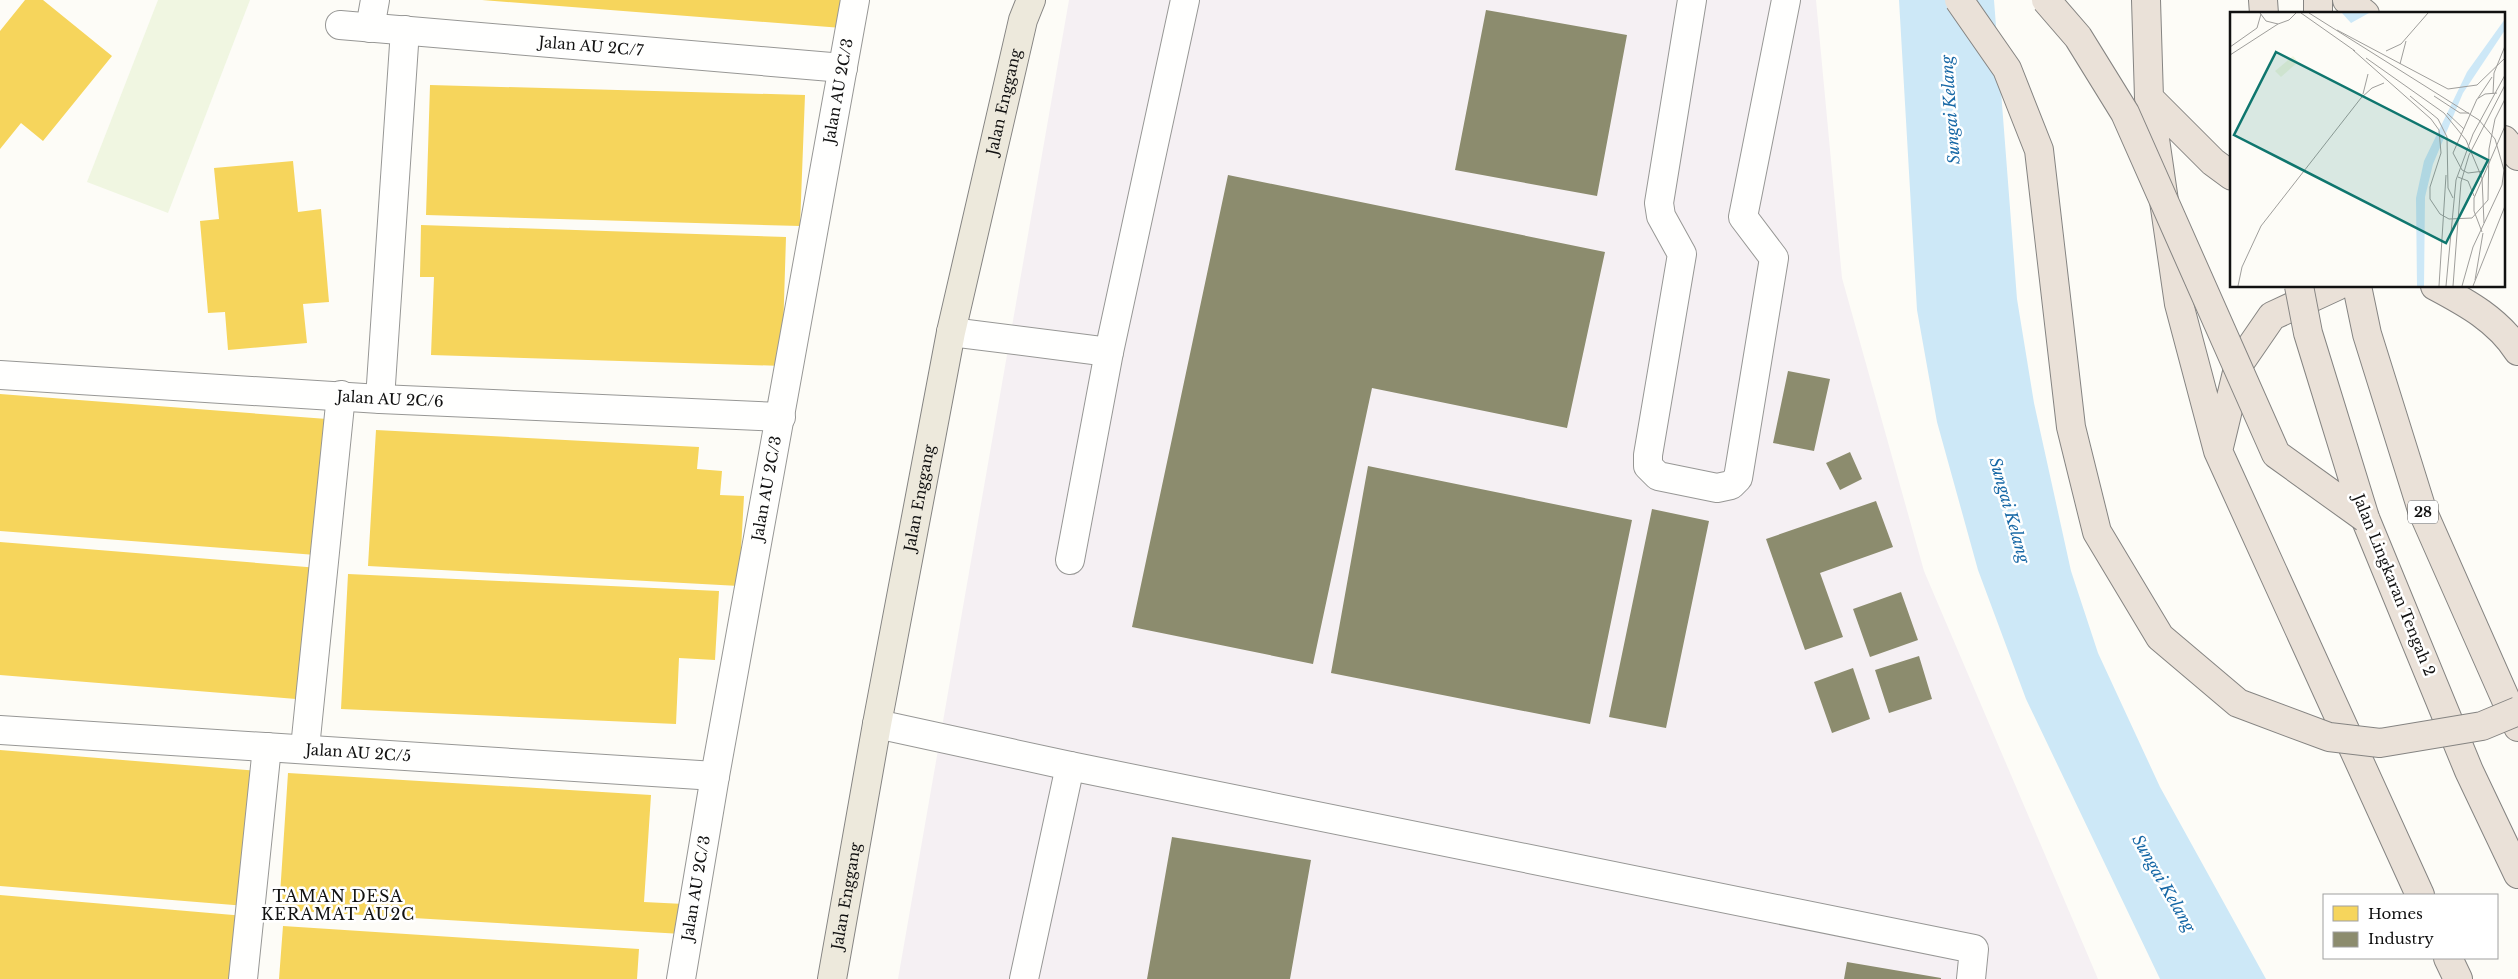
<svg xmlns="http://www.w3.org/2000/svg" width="2518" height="979" viewBox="0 0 2518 979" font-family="'Libre Baskerville',serif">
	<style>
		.industrial { fill: #f5f0f3 }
		.pitch { fill: #f0f6e1 }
		.water { fill: #cde8f7 }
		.homes { fill: #f6d55c }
		.industry { fill: #8c8c6e }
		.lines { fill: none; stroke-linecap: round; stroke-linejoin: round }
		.minor-casing { stroke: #979795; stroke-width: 30 }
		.major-casing { stroke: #858482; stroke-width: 30 }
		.highway-casing { stroke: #858482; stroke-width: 30 }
		.minor { stroke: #fffffe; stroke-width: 28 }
		.major { stroke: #ede9dc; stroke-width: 28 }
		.highway { stroke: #eae1d8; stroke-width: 28 }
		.highway-bridge-casing { stroke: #858482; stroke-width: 30; stroke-linecap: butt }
		.highway-bridge { stroke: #eae1d8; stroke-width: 28 }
		.labels { text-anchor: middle; stroke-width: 5; stroke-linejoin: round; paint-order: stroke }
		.shield { fill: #fff; stroke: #585858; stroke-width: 1 }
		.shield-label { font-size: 14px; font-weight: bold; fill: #111 }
		.street-label { font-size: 15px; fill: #111; stroke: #fff }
		.water-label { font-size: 16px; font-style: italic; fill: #1768a6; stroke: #fff }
		.neighbourhood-label { font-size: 16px; letter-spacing: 1px; fill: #111; stroke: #fff }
		.inset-road { fill: none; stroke: #9f9e9b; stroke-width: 1 }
		.view { fill: #0f766e; fill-opacity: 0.15; stroke: #0f766e; stroke-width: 2.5 }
		.inset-edge { fill: none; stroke: #111; stroke-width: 2.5 }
	</style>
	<rect width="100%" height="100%" fill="#fdfcf7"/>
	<path class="industrial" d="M1069,0h747l26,278 82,293 174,408h-1200z"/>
	<path class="pitch" d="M158,0h92l-82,213 -81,-31z"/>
	<path class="water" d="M1899,0h95l23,299 17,104 37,168 27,82 62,134 106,192h-106l-134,-280 -48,-129 -41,-148 -20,-112z"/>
	<path class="homes" d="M25,0h18l69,56 -69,85 -22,-18 -21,26v-118z
		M482,0h362l-2,28z
		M430,85l375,10 -5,131 -374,-11z
		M293,161l5,51 23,-3 8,93 -26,2 4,39 -79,7 -3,-38 -17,1 -8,-92 19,-2 -5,-51z
		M421,225l365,12 -4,129 -351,-11 3,-78h-14z
		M0,394l327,25 -11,136 -316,-24z
		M376,430l323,17 -2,22 25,2 -2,24 24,1 -5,90 -371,-20z
		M0,542l319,26 -11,132 -308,-25z
		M348,574l371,17 -4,69 -36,-2 -3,66 -335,-15z
		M0,750l258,21 -12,135 -246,-20z
		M288,773l363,22 -7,107 40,2 -2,30 -403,-24z
		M0,895l245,21 -6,63h-239z
		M283,926l356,23 -2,30h-358z"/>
	<path class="industry" d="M1486,10l141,25 -30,161 -142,-26z
		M1228,175l377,77 -38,176 -195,-40 -59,276 -181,-37z
		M1788,371l42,8 -16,72 -41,-8z
		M1850,452l12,27 -22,11 -14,-27z
		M1368,466l264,54 -42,204 -259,-51z
		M1876,501l17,46 -73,26 23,64 -38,13 -39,-111z
		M1652,509l57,12 -43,207 -57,-11z
		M1901,592l17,48 -48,17 -17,-48z
		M1919,656l13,43 -43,14 -14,-43z
		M1853,668l17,51 -38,14 -18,-51z
		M1172,837l139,23 -21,119h-143z
		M1847,962l94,16v1h-97z"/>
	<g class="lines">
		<g class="minor-casing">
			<g id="minor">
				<path d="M1692,0l-33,203 2,13 21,38 -34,201v11l10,10 59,12 14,-3 7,-7 36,-220 -31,-41 43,-217"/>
				<path id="s1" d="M340,25l503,43"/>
				<path d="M370,28l5,-28"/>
				<path d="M951,332l158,20"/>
				<path id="s2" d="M0,375l380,24 401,18"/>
				<path d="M380,399l25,-369"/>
				<path d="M1070,560l39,-208 76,-352"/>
				<path d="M877,724l193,42 904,183 -3,30"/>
				<path id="s3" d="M0,730l715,46"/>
				<path d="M305,748l36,-353"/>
				<path d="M243,979l24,-232"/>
				<path id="s4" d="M681,979l34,-203 140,-776"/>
				<path d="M1024,979l46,-213"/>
			</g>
		</g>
		<g class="major-casing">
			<g id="major">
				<path id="s5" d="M832,979l45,-255 74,-392 72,-312 8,-20"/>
			</g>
		</g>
		<g class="highway-casing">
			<path id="highway" d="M2146,0l3,98 64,64 19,14
				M2263,0l1,14
				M2318,0v14
				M2347,0l18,14
				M2149,98l30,206 39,147 202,444
				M2504,140l14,16
				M2357,286l10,48 55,176 96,217
				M2435,286c32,17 63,34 83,65
				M2219,447l20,-83 33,-48 65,-30
				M2365,518l104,253 49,103
				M2448,958l10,21"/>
		</g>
		<use href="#minor" class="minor"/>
		<use href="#major" class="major"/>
		<use href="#highway" class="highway"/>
		<g class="highway-bridge-casing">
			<path id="highway-bridge" d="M1959,0l48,69 32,81 32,277 26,105 63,105 78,66 91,34 51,6 102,-17 36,-15
				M2046,0l32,37 47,76 151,341 89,64
				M2299,286l9,47 57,185"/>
		</g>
		<use href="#highway-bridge" class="highway-bridge"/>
	</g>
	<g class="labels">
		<rect class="shield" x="2408" y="500.5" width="30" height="23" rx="4"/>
		<g class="shield-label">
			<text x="2423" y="517">28</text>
		</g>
		<g class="street-label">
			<text dy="5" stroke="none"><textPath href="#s1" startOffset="252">Jalan AU 2C/7</textPath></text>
			<text dy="5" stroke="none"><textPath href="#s4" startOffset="902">Jalan AU 2C/3</textPath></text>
			<text dy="5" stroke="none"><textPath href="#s5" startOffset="894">Jalan Enggang</textPath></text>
			<text dy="5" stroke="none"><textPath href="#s2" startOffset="391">Jalan AU 2C/6</textPath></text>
			<text dy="5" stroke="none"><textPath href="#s4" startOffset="498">Jalan AU 2C/3</textPath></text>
			<text dy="5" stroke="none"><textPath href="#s5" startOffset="489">Jalan Enggang</textPath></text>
			<text transform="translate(2394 585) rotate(68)" y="5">Jalan Lingkaran Tengah 2</text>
			<text dy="5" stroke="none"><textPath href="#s3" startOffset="359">Jalan AU 2C/5</textPath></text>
			<text dy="5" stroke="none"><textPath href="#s4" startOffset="92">Jalan AU 2C/3</textPath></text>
			<text dy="5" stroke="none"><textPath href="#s5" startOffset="84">Jalan Enggang</textPath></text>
		</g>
		<g class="water-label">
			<text transform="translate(1950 110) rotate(-94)" y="6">Sungai Kelang</text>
			<text transform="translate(2010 510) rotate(74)" y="6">Sungai Kelang</text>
			<text transform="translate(2164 883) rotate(60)" y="6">Sungai Kelang</text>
		</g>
		<g class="neighbourhood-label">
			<text x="338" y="902">TAMAN DESA<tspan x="338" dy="18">KERAMAT AU2C</tspan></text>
		</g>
	</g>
	<g transform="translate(2230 12)">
		<rect width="275" height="275" fill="#fdfcf7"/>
		<path d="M63,44l5,6 -17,15 -6,-6z" fill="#f0f6e1"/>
		<path d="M112,1h27l-18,10zM275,7v11l-42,63 -30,71 -8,33 -1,89h-7l-1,-88 8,-37 43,-89z" fill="#cde8f7"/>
		<path class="inset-road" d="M30,1l6,8 12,3 11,-4 7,-7M71,1l54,38M79,1l170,107 16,19 9,31 -2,15 -29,62 -11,39M107,18l111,59 29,-4 28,-27M0,35l27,-19 4,-14M123,38l78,69 8,11 2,23 -11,34v12l10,15 9,5 23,-1 16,-18 1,-51 6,-30 10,-20M156,39l15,-7 27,-31M0,43l48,-31M136,46l78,55 22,27 16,38 2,45M170,52l6,-23M133,82l5,-20M263,82l1,-21 11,-27M180,84l28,23 9,18 1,51 5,10M204,84l26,17h9M248,86l14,-21M217,101l17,16M254,159l-16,2 -6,-3 -9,-17 24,-54 8,-5 12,-1M228,165l10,4 6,15M252,220l-8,-21v-13l31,-72M245,268l8,-47M8,274l4,-19 19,-41 100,-128 11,-10 12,-5M209,274l7,-111M216,274l10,-106 17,-46 32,-59M223,274l8,-104 8,-27 36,-70M243,274l32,-80"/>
		<path class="view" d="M46,40l212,108 -42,83 -212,-108z"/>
		<rect width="275" height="275" class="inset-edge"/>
	</g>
	<rect x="2323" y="894" width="175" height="65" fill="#ffffff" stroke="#a0a0a0"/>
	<rect x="2333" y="906" width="25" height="15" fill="#f6d55c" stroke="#a0a0a0"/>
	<text x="2368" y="919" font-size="15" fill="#111111">Homes</text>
	<rect x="2333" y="932" width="25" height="15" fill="#8c8c6e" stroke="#a0a0a0"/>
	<text x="2368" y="944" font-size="15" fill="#111111">Industry</text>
</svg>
